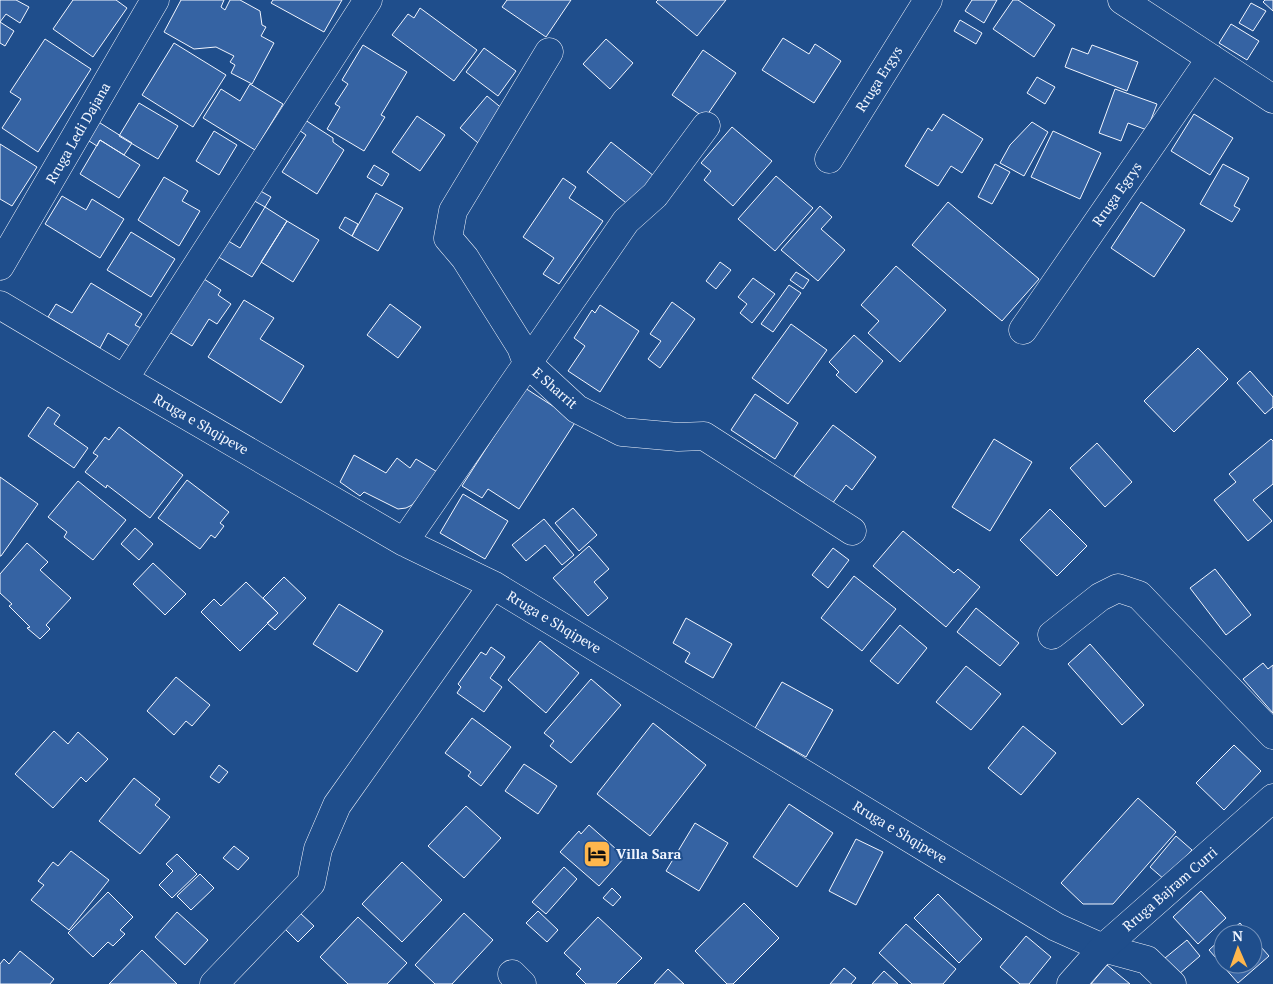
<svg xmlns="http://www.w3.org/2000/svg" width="1273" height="984" viewBox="0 0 1273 984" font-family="'PT Serif',serif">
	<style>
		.building { fill: #3563a3; stroke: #f2f6ff }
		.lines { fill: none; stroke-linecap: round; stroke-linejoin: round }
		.minor-casing { stroke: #f2f6ff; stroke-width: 29 }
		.major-casing { stroke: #f2f6ff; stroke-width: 29 }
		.minor { stroke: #1f4e8c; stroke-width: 28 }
		.major { stroke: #1f4e8c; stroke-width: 28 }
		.labels { text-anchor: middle; stroke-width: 4; stroke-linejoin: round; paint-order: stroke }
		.street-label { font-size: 14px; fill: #f2f6ff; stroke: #1f4e8c }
		.poi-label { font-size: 14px; font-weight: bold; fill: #f2f6ff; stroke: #1f4e8c; text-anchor: start }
	</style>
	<rect width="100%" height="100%" fill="#1f4e8c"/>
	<path class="building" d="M0,0h16l13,7 -9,16 -14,-9 -6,8 14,9 -9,15 -5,-3z
		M73,0h43l11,8 -34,49 -40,-28z
		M181,0h43l-3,7 4,3 5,-10h10l20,11 2,14 4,2 -5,9 13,7 -22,41 -21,-11 4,-8 -5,-3 4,-6 -18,-9 -22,2 -30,-17z
		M273,0h69l-18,32 -53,-29z
		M507,0h64l-25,37 -44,-30z
		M658,0h68l-29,36 -41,-34z
		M972,0h25l-13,23 -19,-12z
		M1013,0h5l37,25 -21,32 -41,-28z
		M1265,0h8v11l-10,-9z
		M1251,3l15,8 -13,20 -14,-8z
		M420,8l57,42 -23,31 -62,-46 16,-21 6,4z
		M960,20l22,13 -6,11 -22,-13z
		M1231,24l28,17 -12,19 -28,-17z
		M783,38l26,16 6,-10 26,17 -27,42 -52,-33z
		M45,39l46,30 -53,83 -36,-24 19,-29 -11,-7z
		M606,39l27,24 -23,26 -27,-25z
		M174,43l52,32 -33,52 -51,-32z
		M363,45l44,27 -26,43 4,2 -21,34 -37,-22 13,-22 -5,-3 13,-20 -6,-4z
		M1092,45l46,17 -11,29 -62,-24 7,-19 16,6z
		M484,48l32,23 -18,25 -32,-24z
		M703,50l33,23 -31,45 -33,-23z
		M1037,77l18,10 -10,17 -18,-11z
		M250,84l33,20 -28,46 -52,-32 18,-29 19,12z
		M1115,89l42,15 -10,26 -19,-7 -7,18 -22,-8z
		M487,96l23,19 -27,32 -23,-19z
		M139,103l39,23 -20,33 -39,-23z
		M943,114l40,25 -21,34 -11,-7 -13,20 -33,-20 23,-38 4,3z
		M1194,114l39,24 -23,37 -39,-24z
		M417,116l28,19 -25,36 -28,-19z
		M302,118l31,20v4l11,8 -27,44 -35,-22 24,-37 -10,-7z
		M97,121l35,22 -8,12 -24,-15 -3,6 -11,-7z
		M1032,122l16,10 -24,44 -24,-13 10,-18z
		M732,127l40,34 -39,45 -29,-26 7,-9 -10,-8z
		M214,131l23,14 -18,30 -23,-14z
		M1053,131l48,22 -21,46 -49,-22z
		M100,140l40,25 -21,33 -39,-24z
		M611,142l43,34 -24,30 -43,-34z
		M0,144l37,23 -25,39 -12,-7z
		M995,164l15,8 -18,32 -14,-7z
		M1223,164l26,14 -15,28 6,3 -8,13 -32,-18z
		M374,165l15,9 -7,12 -15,-9z
		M776,176l37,32 -38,43 -37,-32z
		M164,177l24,14 -6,10 18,10 -21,35 -41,-26z
		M563,178l13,9 -7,11 34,23 -44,63 -16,-10 11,-16 -31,-21z
		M257,189l14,8 -6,10 -14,-8z
		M376,193l27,15 -25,43 -26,-15z
		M62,196l24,14 6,-11 32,20 -24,39 -55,-34z
		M948,202l91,77 -37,42 -90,-76z
		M1141,202l44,28 -31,47 -43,-29z
		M820,206l12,11 -11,12 24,21 -27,31 -37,-31z
		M265,207l22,14 -35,56 -37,-22 10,-16 15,9z
		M345,217l13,7 -6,12 -13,-8z
		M287,221l32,19 -26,42 -32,-20z
		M131,232l44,27 -24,38 -44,-27z
		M720,262l11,8 -15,19 -10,-8z
		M896,266l50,44 -46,52 -32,-29 11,-12 -18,-16z
		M796,272l13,8 -6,9 -13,-9z
		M753,278l22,16 -23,29 -12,-10 7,-9 -9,-7z
		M204,279l17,11 -3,5 13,9 -14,20 -8,-5 -17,27 -23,-14z
		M91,283l51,31 -7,11 6,3 -10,19 -23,-14 -8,15 -52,-31 8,-13 16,9z
		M789,285l12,8 -28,39 -12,-8z
		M244,300l30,18 -14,21 44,27 -23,37 -73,-46z
		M672,302l23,17 -35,49 -12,-9 13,-18 -11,-7z
		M390,304l31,23 -23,31 -31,-23z
		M600,305l39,26 -39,61 -32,-21 17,-25 -11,-8 18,-28 3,3z
		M791,324l36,26 -39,54 -36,-26z
		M854,335l29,26 -27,32 -20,-18 3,-3 -10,-10z
		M1198,348l30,31 -54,53 -30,-31z
		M1250,371l23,26v10l-8,7 -28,-31z
		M525,388l51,33 -57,88 -31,-20 -6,9 -20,-12z
		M755,394l43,29 -23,36 -44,-29z
		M48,407l12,8 -6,9 34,24 -14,20 -46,-32z
		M833,425l43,32 -24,33 -6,-5 -14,19 -38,-28z
		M119,427l64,48 -33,43 -43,-33 -1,3 -21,-16 13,-16 -5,-3 12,-16 4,3z
		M994,439l38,23 -42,69 -38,-24z
		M1271,439l2,2v43l-20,16 19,21 -24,20 -34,-41 22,-18 -7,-8z
		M1097,443l35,39 -27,25 -35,-39z
		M354,455l32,18 11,-15 13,10 6,-9 23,14 -27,32 -6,3 -8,1 -34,-17 -4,4 -20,-14z
		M0,477l38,27 -37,52h-1z
		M187,480l42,32 -9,11 4,3 -9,12 -4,-3 -11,14 -42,-31z
		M78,481l48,39 -33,40 -29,-23 3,-5 -19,-15z
		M463,494l45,27 -23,38 -45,-26z
		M573,508l24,27 -18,16 -24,-28z
		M1050,509l37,37 -30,30 -37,-36z
		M544,519l30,36 -12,10 -17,-20 -19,16 -14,-16z
		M135,528l18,16 -14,16 -18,-16z
		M903,531l51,42 4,-4 22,18 -34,40 -73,-61z
		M27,543l21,19 -8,8 31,28 -25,27 4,4 -10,10 -13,-11 3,-1 -21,-21 3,-2 -12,-11v-19z
		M589,546l20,23 -15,13 14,16 -20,18 -35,-38z
		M833,548l16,12 -21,28 -16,-13z
		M153,563l33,31 -21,21 -32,-31z
		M1215,569l36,46 -25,20 -36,-47z
		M854,576l42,33 -34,42 -41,-33z
		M284,577l22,21 -31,32 -8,-7 11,-10 -15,-15z
		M246,582l32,31 -38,38 -39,-39 13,-13 7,7z
		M339,604l44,27 -26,41 -44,-28z
		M976,608l43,35 -19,23 -43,-34z
		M686,618l46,26 -19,34 -28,-16 5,-9 -17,-10z
		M900,625l27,23 -29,36 -28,-23z
		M540,641l39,32 -33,40 -38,-33z
		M1090,644l54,61 -22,20 -54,-61z
		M491,647l14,10 -15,21 12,9 -18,25 -27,-19 4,-6 -3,-3 23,-32 5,3z
		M1263,663l5,6 5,-4v48l-30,-34z
		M966,666l35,28 -30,36 -35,-28z
		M176,677l34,28 -18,21 -6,-5 -12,14 -27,-24z
		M591,679l30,26 -50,58 -21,-17 4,-5 -10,-8z
		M782,682l51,28 -27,47 -51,-29z
		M472,718l39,29 -30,39 -13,-10 3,-4 -26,-19z
		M653,723l53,42 -56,71 -53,-42z
		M1023,726l33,27 -35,42 -33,-27z
		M54,731l14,13 10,-12 30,27 -22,23 -5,-5 -28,31 -38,-34z
		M1234,745l27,26 -37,39 -28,-27z
		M524,764l33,22 -19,28 -33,-23z
		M219,765l9,7 -9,11 -9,-6z
		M134,778l26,21 -5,6 15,12 -30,37 -41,-33z
		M1138,798l38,34 -63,72h-30l-22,-21z
		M789,804l44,29 -36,54 -44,-30z
		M466,806l35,32 -37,40 -36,-32z
		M695,823l33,20 -29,48 -33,-20z
		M589,825l36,32 -26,29 -39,-34 19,-21 2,3z
		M1176,836l16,14 -27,30 -15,-13z
		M856,839l27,13 -27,53 -27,-14z
		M234,846l15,12 -11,12 -15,-12z
		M71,851l38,29 -40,50 -38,-30 13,-15 -6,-4 15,-19 5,4z
		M177,854l20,20 -25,24 -13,-13 14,-14 -7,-7z
		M402,862l40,38 -40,42 -40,-38z
		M564,867l13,12 -31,35 -14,-12z
		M200,874l14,14 -23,22 -14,-14z
		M612,888l9,9 -8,9 -10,-8z
		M1201,891l25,27 -28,26 -25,-27z
		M108,892l25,25 -13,13 5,4 -12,12 -5,-4 -15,15 -25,-24z
		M938,894l44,45 -23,24 -45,-45z
		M744,903l35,35 -46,46h-6l-32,-33z
		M538,911l20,19 -11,12 -21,-19z
		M177,912l31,28 -23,25 -30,-28z
		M300,913l14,13 -16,16 -13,-13z
		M464,913l29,27 -41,44h-17l-20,-19z
		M358,917l49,46 -20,21h-39l-28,-27z
		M598,917l44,41 -26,26h-30l-10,-10 5,-5 -17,-16z
		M1240,923l9,11h-22z
		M906,924l50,45 -13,15h-31l-33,-31z
		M1026,936l25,21 -22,27h-9l-20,-17z
		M1223,937v27h30v-26l16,18 -31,27 -29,-33z
		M1187,940l13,16 -21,18 -14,-16z
		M142,950l35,34h-68z
		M20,951l34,28 -4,5h-50v-20l4,-5 5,5z
		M1107,965l23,19h-39z
		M844,968l12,10 -5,6h-21z
		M668,969l16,15h-30z
		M884,971l14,13h-26z"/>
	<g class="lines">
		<g class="minor-casing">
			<path id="minor" d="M1122,0l151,99
				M549,52l-96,159 -5,27 17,20 56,89 6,16 50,46 45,23 56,5 26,-1 148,95
				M829,159l99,-159
				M0,266l155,-266
				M0,305l124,74 280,163 89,43 563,342 47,21 44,12 25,24
				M1023,330l188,-272
				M124,379l244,-379
				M404,542l222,-321 29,-26 51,-69
				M1052,635l48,-38 18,-9 21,7 134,140
				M512,974l10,10
				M214,984l97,-101 7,-34 19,-44 156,-220"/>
		</g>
		<g class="major-casing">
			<path id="major" d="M1071,984l32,-36 170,-150"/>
		</g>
		<use href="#minor" class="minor"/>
		<use href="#major" class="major"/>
	</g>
	<defs>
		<g id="hotel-square" transform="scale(1.4375)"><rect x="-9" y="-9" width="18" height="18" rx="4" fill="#ffb74d" stroke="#1f4e8c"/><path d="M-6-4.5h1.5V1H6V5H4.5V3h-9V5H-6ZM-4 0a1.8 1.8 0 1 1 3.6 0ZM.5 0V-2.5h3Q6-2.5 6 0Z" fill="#111"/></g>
	</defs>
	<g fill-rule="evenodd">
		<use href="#hotel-square" x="597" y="854"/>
	</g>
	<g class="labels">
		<g class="street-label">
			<text transform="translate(879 79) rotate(-58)" y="5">Rruga Ergys</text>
			<text transform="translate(78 133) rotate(-60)" y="5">Rruga Ledi Dajana</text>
			<text transform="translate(1117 194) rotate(-55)" y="5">Rruga Egrys</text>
			<text transform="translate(555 388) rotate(41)" y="5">E Sharrit</text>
			<text transform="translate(201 424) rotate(30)" y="5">Rruga e Shqipeve</text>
			<text transform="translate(554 622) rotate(31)" y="5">Rruga e Shqipeve</text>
			<text transform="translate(900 832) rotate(31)" y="5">Rruga e Shqipeve</text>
			<text transform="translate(1170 889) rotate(-41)" y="5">Rruga Bajram Curri</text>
		</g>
		<g class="poi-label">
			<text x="616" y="859">Villa Sara</text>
		</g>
	</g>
	<g transform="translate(1238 949) rotate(358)"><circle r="24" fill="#1f4e8c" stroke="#7391ba"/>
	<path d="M0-4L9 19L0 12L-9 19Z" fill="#ffb74d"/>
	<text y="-8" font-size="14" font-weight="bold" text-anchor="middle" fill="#f2f6ff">N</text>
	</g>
</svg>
